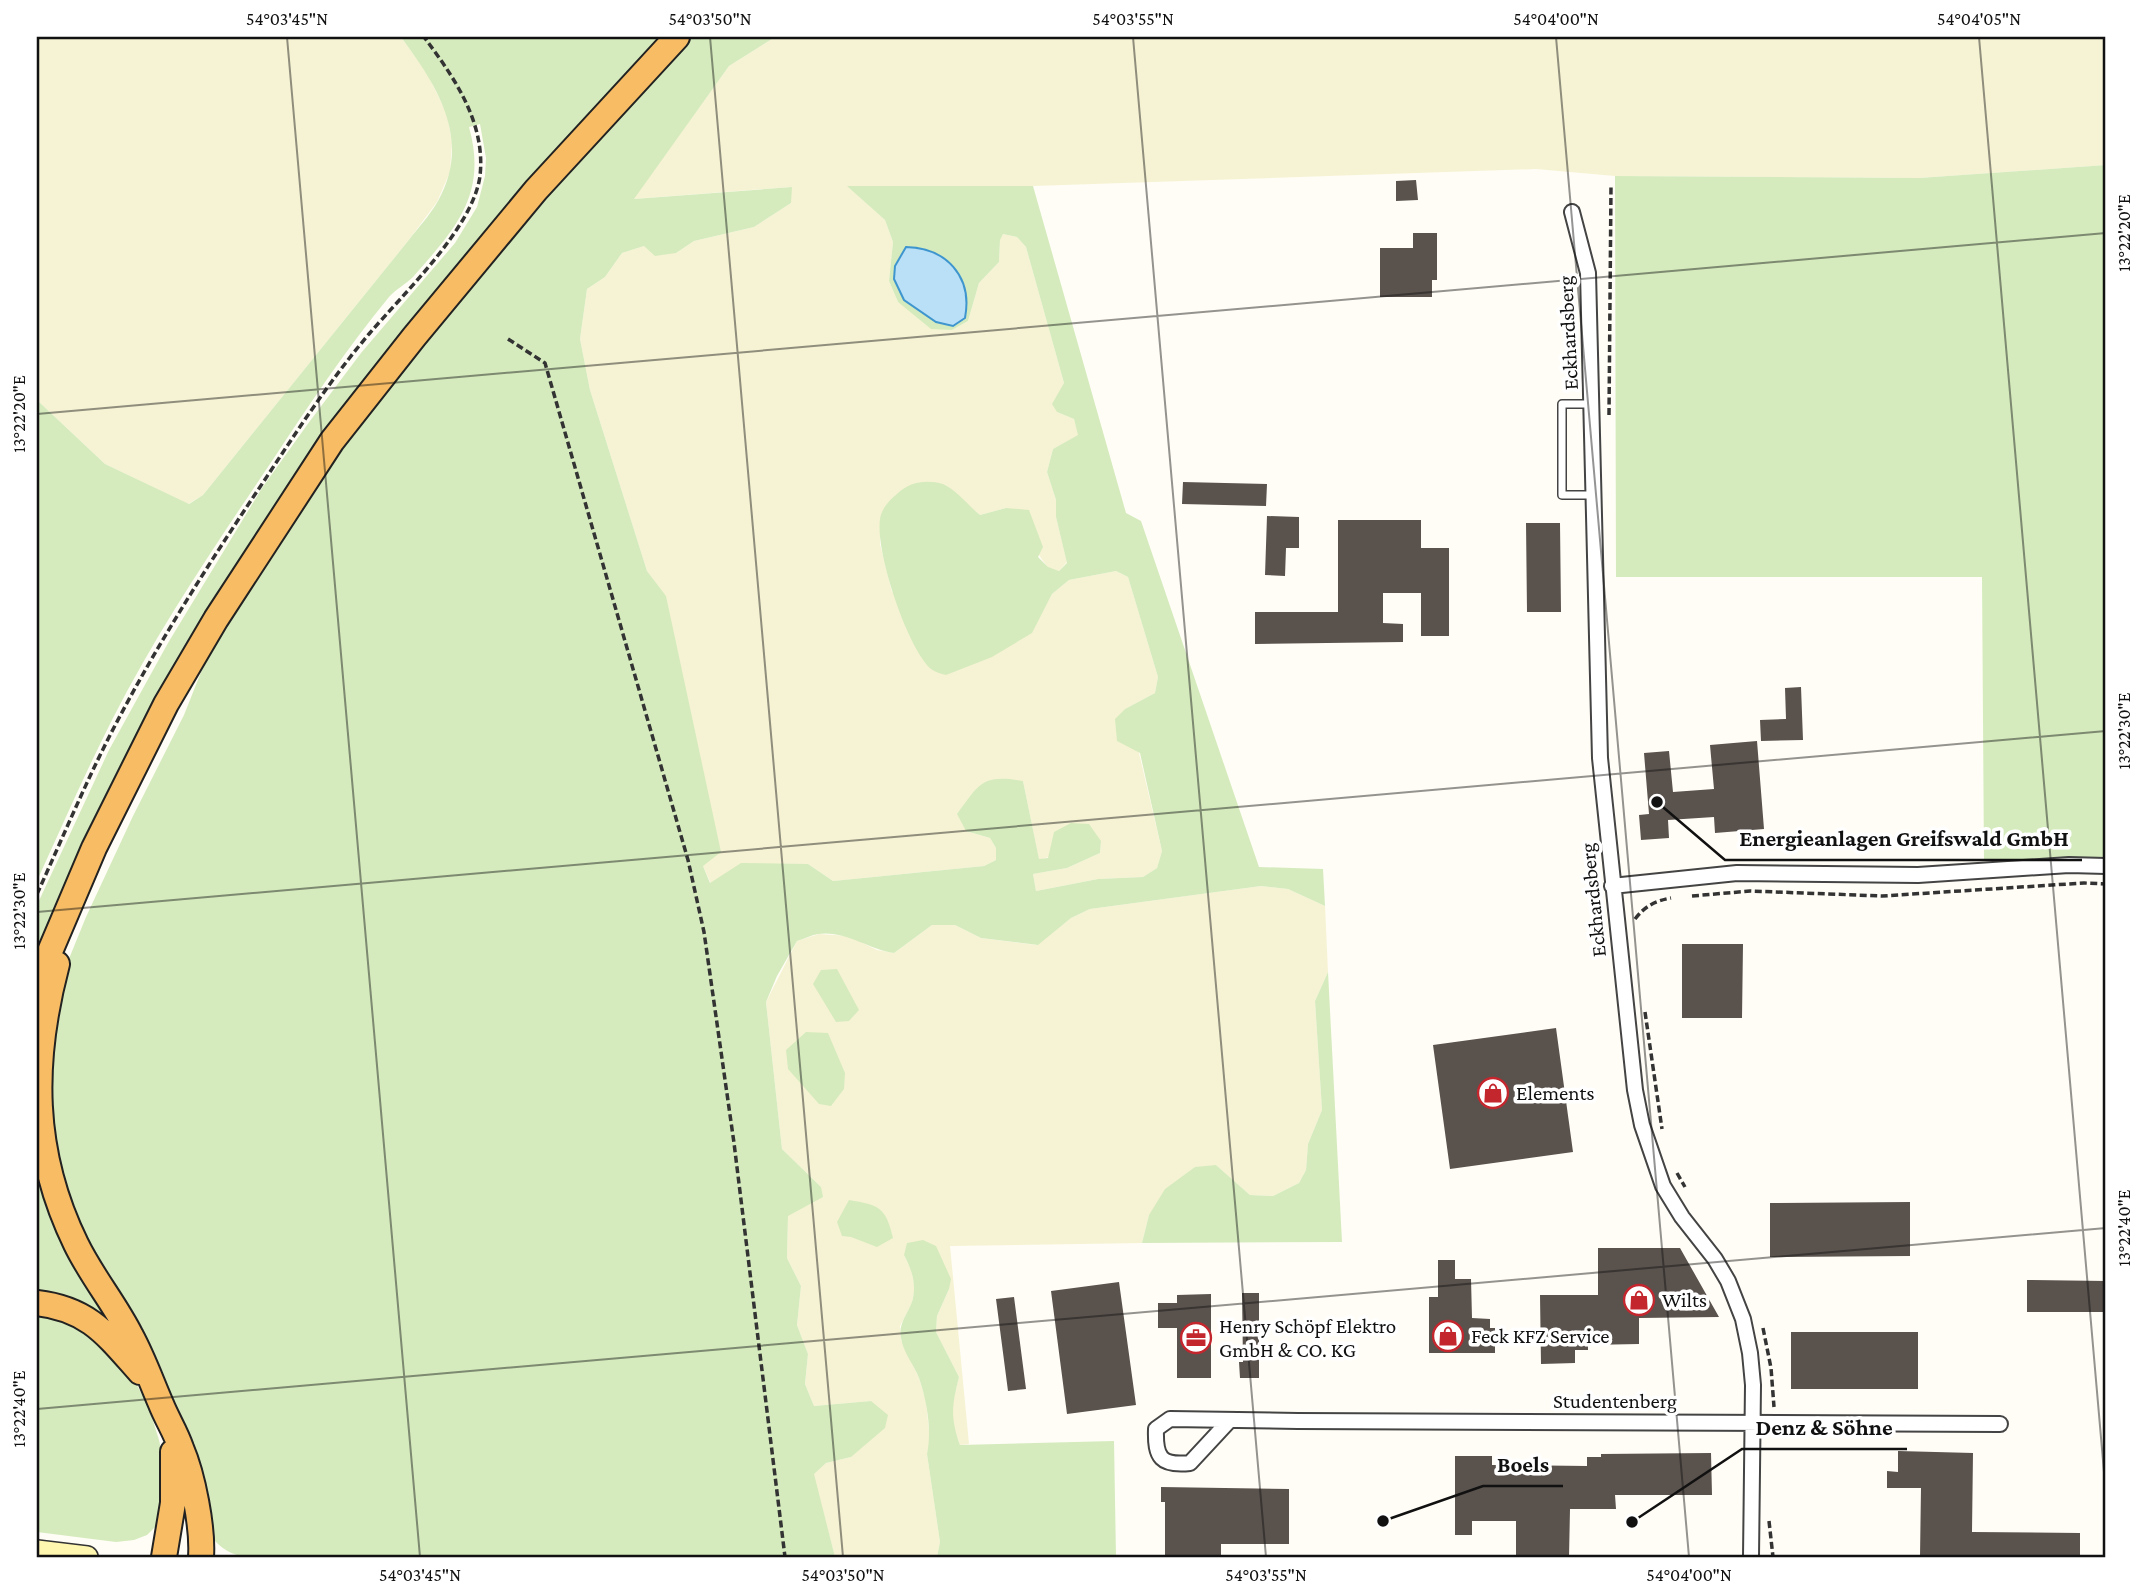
<svg xmlns="http://www.w3.org/2000/svg" width="2143" height="1594" viewBox="0 0 2143 1594" font-family="'Crimson Pro',serif">
	<style>
		.farmland { fill: #f6f3d4 }
		.green { fill: #d5ebbd; fill-rule: evenodd }
		.water { fill: #b9e0f7; stroke: #3f96cf; stroke-width: 2 }
		.building { fill: #5a524d }
		.lines { fill: none; stroke-linecap: round; stroke-linejoin: round }
		.service-casing { stroke: #444; stroke-width: 10 }
		.minor-casing { stroke: #444; stroke-width: 18 }
		.secondary-casing { stroke: #333; stroke-width: 24 }
		.trunk-casing { stroke: #222; stroke-width: 28 }
		.path { stroke: #333; stroke-width: 3.5; stroke-dasharray: 7 3.5; stroke-linecap: butt }
		.service { stroke: #fff; stroke-width: 7 }
		.minor { stroke: #fff; stroke-width: 14 }
		.secondary { stroke: #fff6b0; stroke-width: 21 }
		.trunk { stroke: #f7bc64; stroke-width: 24 }
		.ticks { fill: none; stroke: #111; stroke-width: 2; stroke-opacity: 0.45 }
		.labels { text-anchor: middle; stroke-width: 7; stroke-linejoin: round; paint-order: stroke }
		.street-label { font-size: 21px; fill: #111; stroke: #fff }
		.poi-label { font-size: 21px; fill: #111; stroke: #fff; text-anchor: start }
		.leader { fill: none; stroke: #111; stroke-width: 2.5 }
		.callout-dot { fill: #111; stroke: #fff; stroke-width: 2.5 }
		.callout-label { font-size: 23px; text-anchor: middle; font-weight: bold; fill: #111; stroke: #fff; stroke-width: 7; stroke-linejoin: round; paint-order: stroke }
		.neatline { fill: none; stroke: #111; stroke-width: 2.5 }
		.ticks-label { font-size: 18px; text-anchor: middle; fill: #111 }
	</style>
	<rect width="100%" height="100%" fill="#fffdf5"/>
	<path class="farmland" d="M37,37h364l25,34 21,43 5,28 -2,30 -13,30 -29,39 -205,254 -15,9 -83,-40 -68,-64z
		M775,37h1331v128l-187,13 -304,-2 -79,-7 -503,17h-185l37,34 8,22 -4,39 9,21 54,28 16,-9 11,-38 20,-21 1,-23 3,-5 14,3 9,10 38,136 -7,29 17,7 5,16 -26,14 -6,23 9,28v17l11,45 -8,9 -11,-3 -42,-60 -26,7 -35,-30 -65,34v25l12,48 139,41 21,-39 17,-14 47,-9 12,6 30,100 -3,16 -30,16 14,44 23,98 -5,17 -14,9 -45,2 -62,12 -3,-17 34,-6 33,-15 1,-12 -62,19 -16,-79 -57,50 24,7 6,10v12l-12,6 -151,15 -25,-17 -97,20 -8,-18 -37,-269 -19,-26 -57,-181 -10,-51 7,-50 18,-12 17,-24 22,-7 32,7 18,-12 60,-14 37,-24v-16l-158,12 96,-133z
		M1261,886l27,3 37,17 3,66 -13,29 7,109 -14,34 -2,26 -7,13 -26,13 -23,-1 -34,-30 -67,50 -7,28 -192,3 19,198 -9,1 -8,-23v-18l7,-27 -23,-45 1,-16 12,-27 -45,-34 7,14 4,19 -3,15 -12,23 1,14 18,38 7,23 4,41 -3,12 13,88 -3,15h-102l-22,-83 13,-11 25,-6 20,-56 -57,5 -9,-22 3,-30 -11,-29 4,-39 -14,-28 1,-43 33,-28 -39,-38 -16,-147 31,-61 22,-7 30,2 28,14 17,3 38,-28h23l26,13 56,7 34,-27 19,-9z"/>
	<path class="green" d="M401,37h264l-377,449 -62,93 -49,84 -140,290v-48l72,-155 59,-107 94,-155 45,-63 54,-72 94,-110 22,-36 8,-31 1,-18 -6,-34 -11,3c19,68 -14,102 -56,150 -7,7 -17,12 -24,20 -43,52 -80,108 -117,164 -56,83 -113,167 -159,257 -27,53 -51,108 -76,163v-481l68,64 84,40 14,-9 205,-254c10,-13 22,-26 30,-40 34,-61 0,-114 -37,-164z
		M690,37h85l-46,29 -95,133 158,-12 -1,16 -37,24 -60,14 -18,12 -21,3 -11,-10 -22,7 -17,24 -18,12 -7,50 10,51 57,181 19,25 55,256 -18,14 7,17 31,-20 67,1 25,17 151,-15 12,-6v-12l-6,-10 -24,-7 -9,-17c23,-31 25,-40 66,-33l16,78 9,-1 6,-26 17,-9 18,1 12,17 -1,12 -33,15 -34,6 3,17 62,-12 45,-2 14,-9 5,-17 -22,-98 -23,-12 -2,-22 10,-10 30,-16 3,-16 -30,-100 -12,-6 -47,9 -17,14 -20,39 -40,24 -46,18c-5,-1 -11,-3 -15,-6 -24,-22 -56,-118 -51,-150 2,-12 10,-19 18,-26 11,-11 29,-14 45,-9 12,5 26,22 37,31l26,-7 23,2 14,37 -5,10 10,10 11,4 8,-8 -11,-46v-17l-9,-28 6,-23 25,-14 -4,-16 -17,-7 -5,-8 12,-21 -38,-136 -9,-10 -14,-3 -3,6 -1,22 -20,21 -11,38 -16,9 -21,-1 -33,-27 -9,-21 4,-39 -8,-22 -38,-34h186l93,327 15,8 118,346 64,2 2,37 -37,-17 -27,-3 -171,23 -19,9 -33,27 -57,-7 -26,-13h-23l-38,28c-26,-4 -49,-23 -76,-19 -7,1 -14,5 -21,7l-20,35 -11,26 16,147 39,38 2,10 -35,19 -1,42 14,28 -4,39 11,29 -3,30 9,22 57,-5 17,14 -3,13 -34,29 -25,6 -12,11 21,83h-591c-13,-3 -20,-7 -29,-16l-110,-260 -44,-91 -15,-87 9,-110 31,-76 47,-101 51,-101 23,-58 29,-50 54,-84 64,-90 155,-194zM894,280l42,42 -32,-22z
		M2106,165v692l-122,4 -2,-284h-366l-1,-401 304,2z
		M837,969l22,41 -10,11 -13,1 -23,-38 8,-14z
		M1328,972l14,270 -200,1 7,-28 16,-26 30,-22 21,-2 34,30 23,1 26,-13 7,-13 2,-26 14,-34 -7,-109z
		M806,1032l22,1 17,40 -1,16 -13,17 -12,-2 -31,-35 -2,-19z
		M37,1160l88,179 -88,-44z
		M849,1200c30,5 37,7 44,38l-16,9 -26,-10 -9,-1 -5,-14z
		M923,1240l13,6 15,33 -2,10 -12,27 -1,16 23,45c-7,28 -9,40 1,68l154,-4 2,116h-179l3,-15 -13,-88c5,-23 0,-53 -8,-76 -5,-13 -16,-26 -18,-40 -3,-14 6,-23 11,-36 5,-17 0,-32 -8,-47l3,-12z
		M37,1310l39,10 54,53 18,32 11,35 5,23 -2,52 -6,11 -9,9 -13,5 -18,2 -79,-10z"/>
	<path class="water" d="M906,247c40,1 67,29 59,71l-12,8 -17,-4 -32,-22 -10,-21 1,-13z"/>
	<path class="building" d="M1416,180l2,20 -22,1v-20z
		M1413,233h24v47h-5v17h-52v-49h33z
		M1183,482l84,2 -1,22 -84,-2z
		M1267,516l32,1v31h-13l-1,28 -20,-1z
		M1338,520h83v28h28v88h-28v-43h-38v30l20,1v18l-148,2v-32h83z
		M1526,523h34l1,89h-34z
		M1801,687l2,53 -42,1 -1,-21 26,-1 -1,-31z
		M1757,741l7,88 -49,4 -1,-16 -46,3 1,18 -28,2 -2,-25 10,-1 -5,-61 25,-2 4,41 41,-3 -4,-44z
		M1682,944h61l-1,74h-60z
		M1556,1028l17,124 -123,17 -17,-124z
		M1910,1202v54l-140,1v-54z
		M1598,1248h82l39,69 -80,1v26l-51,1v5h-13v13l-34,1 -1,-69h58z
		M1438,1260h17v19h16l1,39 18,1v9h5v25h-66v-56h9z
		M2027,1280l79,1v31h-79z
		M1119,1282l17,123 -69,9 -16,-123z
		M1242,1293h17v85h-19l-1,-16h4z
		M1211,1294v84h-34v-50h-19v-25h19v-8z
		M1014,1297l12,92 -18,2 -12,-92z
		M1791,1332h127v57h-127z
		M1898,1451l75,2 -1,79 108,1v24h-160l1,-69h-34v-17l11,1z
		M1711,1453l1,42h-97l1,14h-46l-1,48h-53v-36h-44v14h-17v-79h37v9l95,1v-9h14v-3z
		M1161,1487l128,2v55h-68v13h-56v-55h-4z"/>
	<g class="lines">
		<g class="service-casing">
			<path id="service" d="M1592,404h-30v91h31"/>
		</g>
		<g class="minor-casing">
			<path id="minor" d="M1572,212l16,61 12,485 35,332 7,35 21,61 19,31 33,42 13,22 15,38 7,34 3,32 -2,172
				M1612,886l125,-13 181,2 151,-10 37,1
				M1229,1421l-39,42c-29,3 -35,-5 -34,-34l14,-10 128,2 702,3"/>
		</g>
		<g class="secondary-casing">
			<path id="secondary" d="M37,1551l50,6"/>
		</g>
		<g class="trunk-casing">
			<path id="trunk" d="M57,964c-26,98 -26,188 19,280 16,33 39,60 55,92 12,22 20,45 30,68 6,15 15,29 20,44 12,28 22,80 20,109
				M37,982l57,-134 72,-144 50,-85 116,-178 82,-104 122,-147 141,-153
				M37,1303c52,6 70,32 103,69
				M164,1557l9,-54v-51"/>
		</g>
		<path class="path" d="M508,339l37,24 143,497 16,72 30,211 51,414
			M1609,415l2,-229
			M37,894c27,-59 52,-120 83,-178 43,-81 93,-159 144,-235 33,-50 66,-101 105,-147 34,-40 104,-106 111,-158 6,-53 -26,-99 -56,-139
			M1692,896l58,-5 132,5 202,-13 22,1
			M1635,919c10,-13 20,-18 36,-21
			M1645,1012l17,117
			M1677,1173l8,14
			M1763,1328l8,40 3,39
			M1769,1521l4,36"/>
		<use href="#service" class="service"/>
		<use href="#minor" class="minor"/>
		<use href="#secondary" class="secondary"/>
		<use href="#trunk" class="trunk"/>
	</g>
	<path class="ticks" d="M287,37l133,1520M710,37l133,1520M1133,37l133,1520M1556,37l133,1520M1979,37l127,1458M37,414l2069,-181M37,912l2069,-181M37,1409l2069,-181"/>
	<defs>
		<g id="shop-ring" transform="scale(1.575)"><circle r="9.5" fill="#fff" stroke="#c4262e" stroke-width="1.5"/><path d="M-5-2.5h2.3a2.7 3.5 0 0 1 5.4 0H5L5.5 6h-11ZM-1.5-2.5h3a1.5 2.3 0 0 0-3 0Z" fill="#c4262e"/></g>
		<g id="office-ring" transform="scale(1.575)"><circle r="9.5" fill="#fff" stroke="#c4262e" stroke-width="1.5"/><path d="M-6-3h4V-5.5h4V-3h4V5H-6ZM-1-4.5V-3h2v-1.5ZM-6 0V1H6V0Z" fill="#c4262e"/></g>
	</defs>
	<g fill-rule="evenodd">
		<use href="#shop-ring" x="1493" y="1093"/>
		<use href="#shop-ring" x="1639" y="1300"/>
		<use href="#shop-ring" x="1448" y="1336"/>
		<use href="#office-ring" x="1196" y="1338"/>
	</g>
	<g class="labels">
		<g class="street-label">
			<text transform="translate(1568 333) rotate(-93)" y="7">Eckhardsberg</text>
			<text transform="translate(1593 900) rotate(-96)" y="7">Eckhardsberg</text>
			<text x="1615" y="1408">Studentenberg</text>
		</g>
		<g class="poi-label">
			<text x="1516" y="1100">Elements</text>
			<text x="1662" y="1307">Wilts</text>
			<text x="1219" y="1333">Henry Schöpf Elektro<tspan x="1219" dy="24">GmbH &amp; CO. KG</tspan></text>
			<text x="1471" y="1343">Feck KFZ Service</text>
		</g>
	</g>
	<path class="leader" d="M1657 802L1725 860H2082M1632 1522L1742 1449H1907M1383 1521L1483 1486H1563"/>
	<g class="callout-dot">
		<circle cx="1657" cy="802" r="7"/>
		<circle cx="1632" cy="1522" r="7"/>
		<circle cx="1383" cy="1521" r="7"/>
	</g>
	<g class="callout-label">
		<text x="1904" y="846">Energieanlagen Greifswald GmbH</text>
		<text x="1824" y="1435">Denz &amp; Söhne</text>
		<text x="1523" y="1472">Boels</text>
	</g>
	<rect width="2143" height="1594" fill="none" stroke="#ffffff" stroke-width="77"/>
	<rect x="38" y="38" width="2066" height="1518" class="neatline"/>
	<g class="ticks-label">
		<text x="287" y="25">54°03'45"N</text>
		<text x="710" y="25">54°03'50"N</text>
		<text x="1133" y="25">54°03'55"N</text>
		<text x="1556" y="25">54°04'00"N</text>
		<text x="1979" y="25">54°04'05"N</text>
		<text transform="translate(2124 233) rotate(-90)" y="6">13°22'20"E</text>
		<text transform="translate(19 414) rotate(-90)" y="6">13°22'20"E</text>
		<text transform="translate(2124 731) rotate(-90)" y="6">13°22'30"E</text>
		<text transform="translate(19 911) rotate(-90)" y="6">13°22'30"E</text>
		<text transform="translate(2124 1228) rotate(-90)" y="6">13°22'40"E</text>
		<text transform="translate(19 1409) rotate(-90)" y="6">13°22'40"E</text>
		<text x="420" y="1581">54°03'45"N</text>
		<text x="843" y="1581">54°03'50"N</text>
		<text x="1266" y="1581">54°03'55"N</text>
		<text x="1689" y="1581">54°04'00"N</text>
	</g>
</svg>
